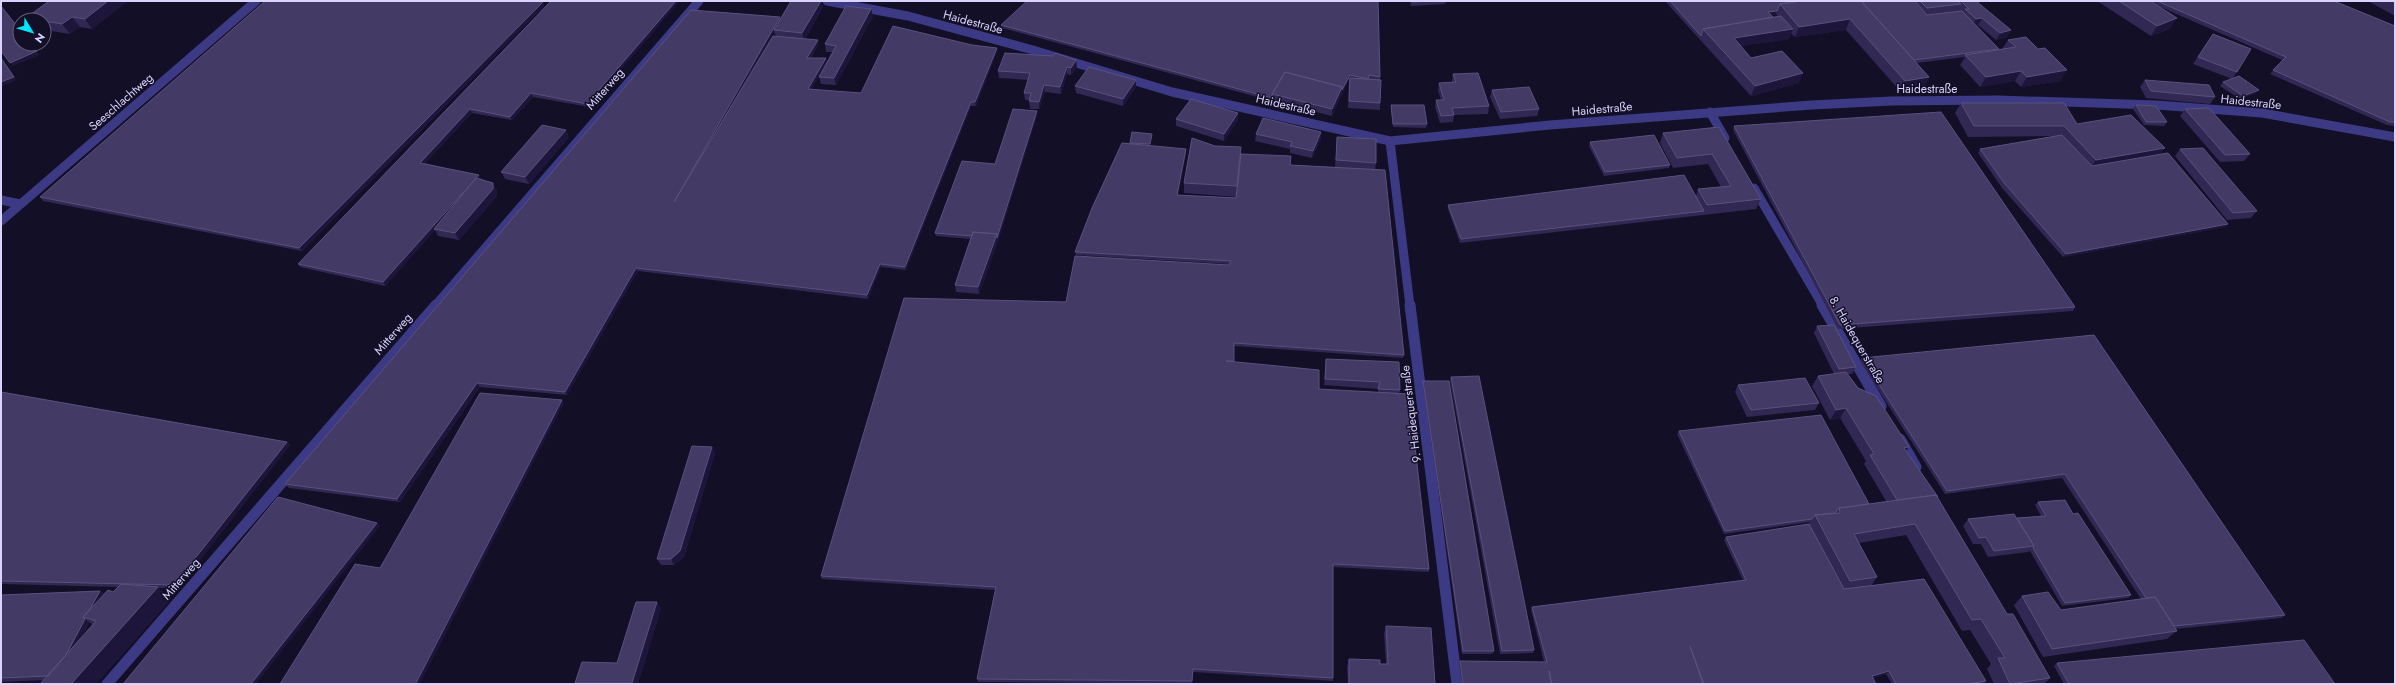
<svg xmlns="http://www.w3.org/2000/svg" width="2396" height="685" viewBox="0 0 2396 685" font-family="Jost,sans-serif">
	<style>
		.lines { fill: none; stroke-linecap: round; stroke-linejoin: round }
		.street-far1 { stroke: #3d3a85; stroke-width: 9 }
		.street { stroke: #3d3a85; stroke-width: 11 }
		.wall { fill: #312854; fill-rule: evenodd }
		.shaded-wall { fill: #1d163a }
		.building { fill: #433a66; stroke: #5a527e }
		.labels { text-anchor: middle; stroke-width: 3; stroke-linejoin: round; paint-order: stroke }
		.street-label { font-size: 12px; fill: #d9d4ff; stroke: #130f26 }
	</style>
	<rect width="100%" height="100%" fill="#130f26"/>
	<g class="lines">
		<path class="street-far1" d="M827,1l81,15 125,34 139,42 218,49 160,-16 262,-20 79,-4 107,-1 159,5 105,8 133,24
			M1710,112l15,26
			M1390,141l20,165
			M1754,188l69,118
			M1,200l19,4
			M1,221l255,-220
			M435,306l264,-305"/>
		<path class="street" d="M1410,305l47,379
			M1822,305l59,101
			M1900,439l16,28
			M107,684l329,-379"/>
	</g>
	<path class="wall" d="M49,1h79l-36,28 -12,-2 -10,7 -26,-4v-10h-16l-2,-2z
		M551,1l38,106 -56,-10 -21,23 -40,-7 -47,50 56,15 -1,1 17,11v6l-38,44 -21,-4 -3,-6 -50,56 -85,-19 -2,-3z
		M791,1h30l2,6 -18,32 14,5 -8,14 16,4 -16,28 50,3 136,-42 -21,55h-5l-65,164 -25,-3 -13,32 -230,-28 -71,124 -87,-8 -80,115 -111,-14 -4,-4 495,-465zM774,32l2,4 -31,47z
		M1027,1l353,76v33l-32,-2 1,-30 -7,16 -10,22 -60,-15 -270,-73 -1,-3z
		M1410,1h36l-1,3 -34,2z
		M1665,1h311l31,36 -11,3 -18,-15h-2l23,24 -1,1 4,-1 6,-9 53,41 -40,6 -6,-6 -35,6 -20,-22 5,-8 -48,6 12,14 -5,10 -24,4 -54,-61 -51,7 -4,-4 -2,6 -48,7 10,12 48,25 -48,13zM1776,14l2,3h-5l-2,-2z
		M2097,1h237l61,25v100l-8,-1 -117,-51 12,-14 -124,-54 12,23 -19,7z
		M2368,1h27v15z
		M543,2l1,4 -242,245 -259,-50 -3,-4z
		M871,9l2,7 -37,69 -15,-1 -2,-7 14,-25h-7l-1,-8z
		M2213,34l24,38 -5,7 -39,-15z
		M1077,67l-6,8 -4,-1 -6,20 -16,-2 -6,17h-9l-1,-8v-1h-4l-1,-7 4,-13 -29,-2 -1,-7z
		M1453,74l36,32 -1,8 -34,1 -1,7 -13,1 -5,-16 1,-7h5l-3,-10 1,-7 13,-1v-1z
		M1136,80v7l-13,19 -47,-13 -1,-7z
		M2145,80l70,17 -5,7 -64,-6 -6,-11z
		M2223,82l33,11 -16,6 -20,-13z
		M1492,90l47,19 -2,7 -37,3 -10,-22z
		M1961,103l116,21 88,24 -5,6 68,70 -3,3 -162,30 -61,-69 -24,-35 2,-4 75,-13 -87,1 -13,-24z
		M1391,105l36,19 -1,4 -33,-1 -2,-18z
		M2136,105l31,17 -3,4 -20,-1 -11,-16z
		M2185,109l65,45 -6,7 -24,1 -40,-46z
		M1238,113v7l-14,21 -48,-15v-7z
		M1037,115l-39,126 -19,53 -23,-2 -1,-7 15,-46 -34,-3 -1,-3z
		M1734,126l341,181 -2,4 -235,18 -105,-199z
		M1719,127l42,72 -5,10 -53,6 -243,28 -12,-34v-4l248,-9 2,-7 23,-2 -13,-23 -35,4 -13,-25 3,-10z
		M1256,134l65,5 -9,19 -22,-5v-4l-35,-8z
		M569,137l-40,47 -24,-5 -4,-7z
		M1152,137l-2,9 36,3v3l-8,43 58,3 1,-1 -53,-4v-10l31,-37 26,1v7l50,6 -1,5 45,2 2,-30 39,26 -1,7 29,185 -1,3 -169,-12v16l85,27 59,3v-3l-54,-4 2,-26 74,31 -1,4 30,175v3l-96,-5v114l-140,-9 -1,12 -214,-2 -1,-3 18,-89 -173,-11 -1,-3 245,-274 163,-37v-1l-153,-9 -1,-3 55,-108v-1z
		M1590,142l80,23 -1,3 -65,8 -15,-30z
		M2180,149l77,62 -6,7 -24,2 -52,-64z
		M1817,326l39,41 -4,7h-4l10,14 51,59 -3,4 31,47 70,116 43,64 -6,6h-50l-7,-15 4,-5 -21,-34 -8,1 -56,-96 -47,8 18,34 -6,9 115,95 -3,3h-91l-6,-10 -13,4 3,6h-414l-3,-20 1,-3 84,1 -13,-52 1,-3 211,-27 -19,-40 2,-3 83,-13 1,-2 -86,12 -47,-100 2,-3 190,73 17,-3 -22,-37 2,-3 -26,-43 -10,2 -18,-34 6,-10 16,-2 -20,-41z
		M2094,335l191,280 -4,3 -105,11 1,2 -10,8 -124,18 -29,-52 8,-9 39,14 80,-11 -79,-121 -117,16 -85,-133 2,-3z
		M1451,377l83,273 -1,3 -33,1 -50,-274z
		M1423,381l71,270 -2,3h-30l-39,-270z
		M1738,385l81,18 -4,7 -68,7 -12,-25z
		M1,392l286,50 3,3 -112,143h-20l13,11 -75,85h-56l5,-4 -44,2v-87l99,-4 4,3 -1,2 10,-4 5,-5 -117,-3zM89,622l4,3 -13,14 6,-10z
		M712,447l3,6 -31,104 -10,8h-13l-4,-6z
		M2038,502l35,12 58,81 -3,3 -66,8 -32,-55 -2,1 -40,5 -7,-13h-8l-10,-18 5,-7 49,-1 24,-2 -6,-11z
		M661,608l-23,76h-62l-1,-1 42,-20z
		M1386,626l49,58h-87l-1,-17 2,-8 31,5h6l-2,-30z
		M2057,663l278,21h-271l-10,-18z"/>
	<path class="shaded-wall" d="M108,1h20l-36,28 -7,-10z
		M676,1h4l-91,106 -2,-3z
		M821,1l2,6 -19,33 -2,-7z
		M543,2l1,4 -242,245 -3,-3z
		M871,9l2,7 -37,69 -2,-7z
		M1777,11l-1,3 -9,2 1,-4z
		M72,17l8,10 -10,7 -8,-10z
		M780,17l1,4 -7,9v2l-99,174 -1,-4z
		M1982,18l-4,7 -6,1 4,-7z
		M2177,18l-7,11 -19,7 6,-10z
		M1850,19l-4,11 -51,7 4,-10z
		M1793,29l-4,10 -59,9 4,-10z
		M2011,30l-4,7 -11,3 4,-7z
		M818,40l1,4 -11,17 -1,-3z
		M31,44l9,11 -27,11 -3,-3z
		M997,48v3l-21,55 -1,-4z
		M1,57l16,23 -16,7z
		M826,58l1,4 -18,31 -1,-4z
		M1076,60l1,7 -6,8v-7z
		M1067,67v7l-6,20 -1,-7z
		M2067,70l-6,11 -40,6 6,-10z
		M2021,71l-6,10 -35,6 6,-10z
		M1803,73l-4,10 -48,13 4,-10z
		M1350,75l-1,3 -7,16 -10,22v-7l10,-22z
		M1929,77l-5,10 -24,4 5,-10z
		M1136,80v7l-13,19v-7z
		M1044,85l1,7 -6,17v-7z
		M2259,90l-3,3 -16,6 3,-3z
		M531,93l2,4 -21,23 -2,-3z
		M971,102v4l-65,164 -1,-3z
		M470,109l2,4 -50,53 -2,-3z
		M1037,111v4l-39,126 -19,53 -1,-7z
		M1238,113v7l-14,21v-7z
		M566,130l3,7 -40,47 -4,-7z
		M1321,132v7l-9,19 1,-7z
		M1152,134v3l-2,11v-4z
		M2165,148l-8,10 -68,12 7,-10z
		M1186,149v3l-8,46 -1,-3z
		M479,175l2,3 -45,51h-2l1,1 -50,56 -2,-4z
		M493,183l4,7v6l-38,44 -4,-7z
		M2228,224l-3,3 -162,30 3,-3z
		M880,264l1,3 -13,32 -1,-4z
		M636,268l2,3 -71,124 -2,-3z
		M477,383l3,4 -80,115 -3,-3z
		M562,400l2,3 -144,281 -4,-1z
		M1846,408l-6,10 -10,2 6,-10z
		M287,442l3,3 -112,143 -4,-3z
		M712,447l3,6 -31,104 -10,8 -3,-6z
		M1909,447l-7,9 2,-8z
		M377,523l3,3 -124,158h-5z
		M158,587l13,12 -75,85h-25z
		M100,591l4,3 -13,26 -5,-2z
		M657,602l4,6 -23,76h-5l-1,-1z
		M85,619l4,3 -29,57 -4,-3z
		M1889,671l-3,3 -16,5 2,-3z"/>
	<path class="building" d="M49,1h59l-23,18 -13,-2 -10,7 -18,-3v-1h-5l-13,-2z
		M265,1h269l9,1 -244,246 -259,-51z
		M551,1h125l-89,103 -56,-11 -21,24 -40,-8 -50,54 59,12 -96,107 -85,-18z
		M791,1h30l-19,32 -28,-3z
		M1027,1h351l2,76 -11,-2 -1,4 -18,-4 -8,15v-3l-57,-15 -13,22v4l-271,-73z
		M1411,1h24l-23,1z
		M1670,1h131l-21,3 -3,7 -9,1 5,5 -70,12 -2,7z
		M1801,1h60l68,76 -24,4 -55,-62 -51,8 -19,-23z
		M1871,1h44l12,14 35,-4 37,38 -85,11 -52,-58z
		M1920,1h38l3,3 -34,4z
		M1961,1h15l35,29 -11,3 -18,-15 -6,1 -11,-10h4z
		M2119,1h31l27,17 -20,8z
		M2157,1h177l61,25v96h-5l-117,-52 13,-13z
		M1,6l19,24v14h11l6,7 -27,12 -9,-12z
		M846,6l25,3 -37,69 -15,-1 17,-31 -11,-2z
		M691,10l89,7 -106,185 99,-166 45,4 -11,18h19l-18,31 53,4 32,-67 79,19 25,3 -22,54h-4l-66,165 -25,-3 -13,31 -231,-27 -71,124 -88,-9 -80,116 -112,-15z
		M1781,16l12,13 -59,9 17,20 31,-7 21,22 -48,13 -52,-57z
		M2213,34l38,15 -14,23 -39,-15z
		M2026,37l12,12 7,-1 22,22 -40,7 -6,-6 -35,6 -21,-22 51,-8 -8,-7z
		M1005,53l48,3 2,-3 21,7 -5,8 -4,-1 -7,20 -16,-2 -5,17 -10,-1 2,-8h-7l6,-20 -32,-2z
		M1,58l13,19 -13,5z
		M1089,67l47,13 -13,19 -48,-13z
		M1285,72l57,15 -10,22 -60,-15z
		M1478,73l11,33 -37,2 2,7 -13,1 -5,-16h8l-5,-17 17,-1 -3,-8z
		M2239,76l20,14 -16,6 -20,-14z
		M1350,78l31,2 -1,23 -31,-2z
		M2145,80l64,5 6,12 -64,-6z
		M1529,87l10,22 -38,3 -9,-22z
		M1191,99l47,14 -14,21 -48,-15z
		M1961,103h103l13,21 54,-9 34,33 -69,12 -32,-34h-90z
		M1391,105h33l3,19h-34z
		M2136,105l20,1 11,16h-21z
		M2209,108l41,46 -25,1 -40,-46z
		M1013,109l24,2 -40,127v-4l-24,-2 -1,4 -37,-3 27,-72 33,3z
		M1941,112l134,195 -235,18 -106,-199z
		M1263,118l58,14 -8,19 -23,-5 2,-4 -36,-8z
		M542,125l24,5 -41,47 -24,-5z
		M1719,127l42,72 -54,6 -9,-16 33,-3 -19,-32 -35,4 -14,-25z
		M1132,132l20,2 -2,10 -20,-1z
		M1654,135l16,30 -65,7 -15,-30z
		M2062,135l30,31 76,-13 60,71 -162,30 -61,-70 -25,-35z
		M1337,137l39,2v24l-40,-3z
		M1192,138l23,8 26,1 -4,39 -53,-3z
		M1122,143l64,6 -9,46 59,3 5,-44 50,2 -1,9 95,5 19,185 -170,-12v18h-8l93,9v19l90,5 20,175 -96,-5v114l-140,-9 -1,12 -215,-2 19,-92 -175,-11 83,-278 162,4 9,-46 154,9 2,-4 -156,-9 17,-44z
		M2203,148l54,63 -24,2 -53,-64z
		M1684,175l20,36 -243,28 -13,-34z
		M476,178l17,5v6l-38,44 -21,-4z
		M973,232l24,2 -19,53 -23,-2z
		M1834,325l22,42 -17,2 -22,-43z
		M2094,335l191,280 -111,11 -19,-29 -9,1 -81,-124 -118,17 -85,-133z
		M1326,359l73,3 1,28 -22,-1 2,-7 -55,-3z
		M1846,372l12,16 18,8 33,51 -5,1 34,49 -2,-2 -39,5 -27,-45 4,-1 -28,-46 -10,2 -18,-34z
		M1479,376l55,274 -32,1 -51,-274z
		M1805,378l14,25 -68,7 -13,-25z
		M1423,381h26l45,270h-31z
		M1,392l286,50 -113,143 -173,-4z
		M480,393l82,7 -146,283 6,1h-142l75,-120 25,4z
		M1821,415l48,89 -30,4 -4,5 -20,2 -3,4 -87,12 -46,-100z
		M692,446l20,1 -32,104 -9,8h-14z
		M1936,495l71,119h6l37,64 -40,6 -12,-26h7l-24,-39 -9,1 -57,-96 -61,10 23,43 -27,4 -35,-66 25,-2 -1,-5z
		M278,497l99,26 -126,161h-128z
		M2065,500l8,14 5,-1 53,82 -66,8 -32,-55 1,-2 -17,-28 29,-2 -8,-14z
		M2014,514l20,32 -40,5 -8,-14 -7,1 -11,-19z
		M1809,524l35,65 80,-10 62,102 -18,3h-72l-7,-13 -17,5 4,8h-172l-14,-38 13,38h-151l-3,-13 2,13h-88l-3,-23 87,1 -15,-55 214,-27 -20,-43z
		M121,584l37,3 -87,97h-31l56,-63 -13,-4 25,-27 5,2z
		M100,591l-10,18 -7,8 2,2 -19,36 -18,21 -47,2v-83z
		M2048,592l13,18 94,-13 22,34 -125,18 -30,-53z
		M636,602h21l-25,81h-57l7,-21 35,1z
		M1386,626l45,2 4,56h-86v-25l31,1v4h8z
		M2304,640l31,44h-266l-12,-21z"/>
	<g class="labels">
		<g class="street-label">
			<text transform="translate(973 22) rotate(15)" y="4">Haidestraße</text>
			<text transform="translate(605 89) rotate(-49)" y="4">Mitterweg</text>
			<text x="1927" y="93">Haidestraße</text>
			<text transform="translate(121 102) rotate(-41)" y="4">Seeschlachtweg</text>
			<text transform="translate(2251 102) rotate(6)" y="4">Haidestraße</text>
			<text transform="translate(1286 105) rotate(13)" y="4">Haidestraße</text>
			<text transform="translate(1602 109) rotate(-5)" y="4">Haidestraße</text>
			<text transform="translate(393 334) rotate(-49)" y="4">Mitterweg</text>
			<text transform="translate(1857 340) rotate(60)" y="4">8. Haidequerstraße</text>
			<text transform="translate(1411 414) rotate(-97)" y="4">9. Haidequerstraße</text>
			<text transform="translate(181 579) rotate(-49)" y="4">Mitterweg</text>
		</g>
	</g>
	<rect width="2396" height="685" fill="none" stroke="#d9d4ff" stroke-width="4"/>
	<g transform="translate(32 32) rotate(128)"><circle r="19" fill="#130f26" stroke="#625e7d"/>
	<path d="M0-3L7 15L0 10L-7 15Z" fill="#00e5ff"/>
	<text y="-6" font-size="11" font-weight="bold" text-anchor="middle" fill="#d9d4ff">N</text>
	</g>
</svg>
